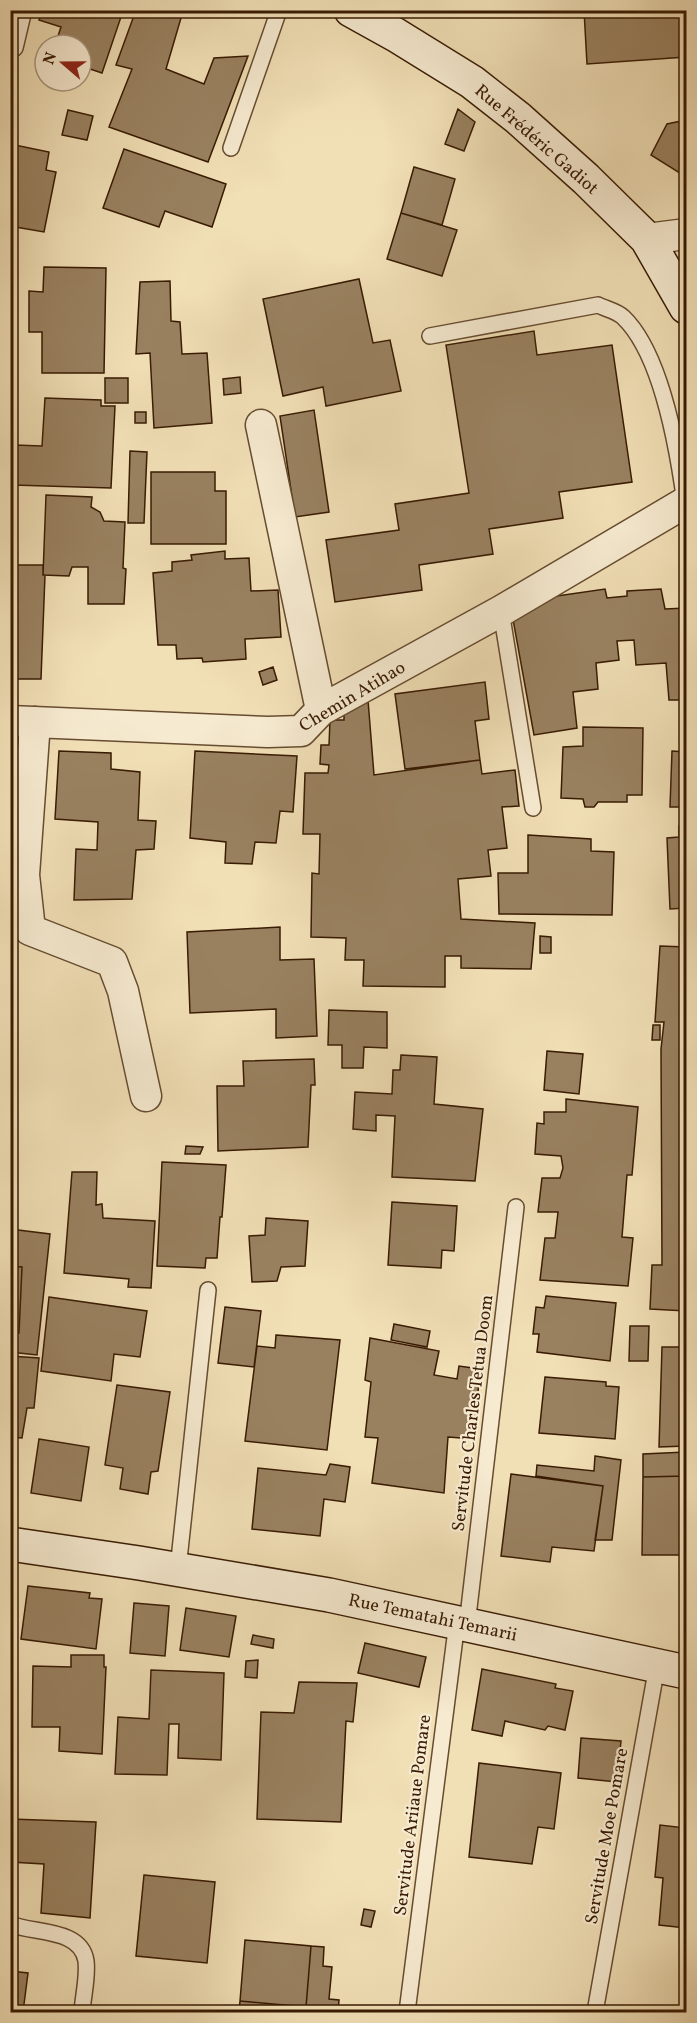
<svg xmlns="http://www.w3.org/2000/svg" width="697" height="2023" viewBox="0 0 697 2023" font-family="Vollkorn,serif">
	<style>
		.building { fill: #998160; stroke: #391b03; stroke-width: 1.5 }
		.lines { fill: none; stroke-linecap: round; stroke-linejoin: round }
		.lane-casing { stroke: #674c30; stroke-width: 18 }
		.street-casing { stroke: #674c30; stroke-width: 33 }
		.secondary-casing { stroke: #391b03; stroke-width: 36 }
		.lane { stroke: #f6ead0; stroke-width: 15 }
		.street { stroke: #f6ead0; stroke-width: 30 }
		.secondary { stroke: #f6ead0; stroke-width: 33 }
		.labels { text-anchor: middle; stroke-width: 4.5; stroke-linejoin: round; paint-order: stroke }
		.street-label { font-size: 18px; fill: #391b03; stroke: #f6ead0 }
	</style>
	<rect width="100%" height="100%" fill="#f1dfb6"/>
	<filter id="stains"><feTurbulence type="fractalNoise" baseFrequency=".00333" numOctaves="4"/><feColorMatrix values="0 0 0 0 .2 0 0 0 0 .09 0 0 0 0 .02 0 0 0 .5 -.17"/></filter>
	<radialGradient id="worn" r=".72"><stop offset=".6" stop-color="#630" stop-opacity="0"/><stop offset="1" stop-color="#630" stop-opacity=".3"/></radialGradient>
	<path class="building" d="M42,10h72l8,4 -20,59 -21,-7v-21h-26l6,-18 -22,-7z
		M136,10h21l24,8 -15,51 38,15 10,-26 34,-2 -40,106 -99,-35 23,-58 -16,-4z
		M584,10h102v47l-99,7z
		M458,109l17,13 -11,29 -19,-7z
		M68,110l25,6 -6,24 -25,-5z
		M686,120v57l-35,-22 16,-31z
		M10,144l39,8 -3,18 10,2 -12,60 -34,-6z
		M124,149l102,35 -14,43 -47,-16 -6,16 -56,-19z
		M414,167l41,12 -13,46 -41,-12z
		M401,213l56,17 -15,46 -55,-17z
		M44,267l62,1 -2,105h-62v-41h-13v-41l14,1z
		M359,279l14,64 17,-3 11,51 -75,15 -3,-19 -40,9 -20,-97z
		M170,281l1,40 9,1 2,32 25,-1 5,70 -58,5 -4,-75 -14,1 4,-72z
		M534,331l3,24 75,-10 20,137 -73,10 4,26 -74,11 4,25 -74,11 3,25 -87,12 -9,-62 73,-10 -4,-26 74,-11 -23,-148z
		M240,377l1,16 -17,2 -1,-16z
		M105,378h23v25h-23z
		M45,398l56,2v6h14l-4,82 -98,-3 2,-40 27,1z
		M314,410l15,102 -34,5 -15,-101z
		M135,412h11v11h-11z
		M130,451l17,1 -3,71h-16z
		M151,472h64v19h11v53h-75z
		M46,495l46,2 -1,10 9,5 4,9 21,1 -2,46 3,1 -2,35h-36v-37h-16l-3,9 -26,-1z
		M225,551v8l24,-1 2,33 27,-1 3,47 -36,2 1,20 -43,3 -1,-4 -25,1 -1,-14h-18l-5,-72 19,-2v-9l20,-2 -1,-5z
		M10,565h33v10h2l-4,104h-31z
		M605,589l2,9 20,-2v-5l34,-2 4,20 21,-1v92h-17l-3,-37 -30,2 -2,-25 -17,1 2,19 -23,3 2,26 -25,3 4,36 -43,7 -22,-121 31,-16z
		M273,667l4,13 -14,5 -4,-13z
		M485,682l4,37 -14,2 5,39 -75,9 -10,-75z
		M344,699l24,1 6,75 106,-15 2,14 33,-4 4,36 -17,1 5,41 -19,2 3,26 -33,3 3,40 74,4 -4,46 -70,-1v-12h-16v31l-82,-1 1,-26h-19l1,-22 -35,-1 1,-64 7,1 1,-40h-17l2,-61h23l1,-8 -9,-1 1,-19h8l1,-25h14z
		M583,727l60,1 -1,67h-15v7h-29l-4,5h-9l-2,-8 -22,-1 2,-51 20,-1z
		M59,751l52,2v16l29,3 -2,48 18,1 -2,28 -18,1 -4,49 -58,1 2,-51 21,1 1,-28 -43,-3z
		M195,751l102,5 -4,56 -13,-1 -4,32 -21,-1 -3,22 -27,-1 1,-21 -36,-4z
		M672,751l14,1v55h-16z
		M679,826h7v82l-16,1 -3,-71 12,-1z
		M528,835l63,4v12l23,1 -2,63 -113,-1 -1,-41h30z
		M280,927v33l34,-1 3,77 -41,2v-29l-86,4 -3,-81z
		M540,936l11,1v16h-11z
		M660,946l26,1v364l-36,-2 2,-44h10l-1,-216 3,-27h-9z
		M329,1010l58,2v36l-23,-1 -1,21h-21v-23h-14z
		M653,1025h7v15h-8z
		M547,1051l36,3 -4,40 -35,-4z
		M401,1055l36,2 -3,47 49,5 -8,72 -83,-4 3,-61 -19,-1v16l-23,-2 2,-37 37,2 1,-24h7z
		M314,1059l1,26h-4l-3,62 -90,4 -1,-65h27l-1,-25z
		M566,1099l72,8 -6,68h-5l-5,62 11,1 -5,48 -88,-6 5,-42h10l3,-26h-20l4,-34h18l3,-10 -2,-12 -26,-2 2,-31 7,1v-12h22z
		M186,1146l17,1 -3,7h-15z
		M162,1162l64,3 -4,52h-2l-3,41h-11l-1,10 -48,-2z
		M72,1172h25l-1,33 6,-1 1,14 52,3 -4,67 -23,-1 1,-8 -65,-6z
		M392,1202l65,4 -3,45 -12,-1 -1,18 -53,-3z
		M266,1218l42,3 -3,45 -24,1 -4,14 -25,1 -3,-46 16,-1z
		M10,1229l40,5 -13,121 -27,-3v-20l9,1 3,-66 -12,-1z
		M10,1266l12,1 -3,66 -9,-1z
		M546,1296l70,7 -6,58 -73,-9 2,-18h-6l3,-27 8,1z
		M49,1297l98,14 -7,46 -26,-3 -3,27 -70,-10z
		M225,1307l36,4 -7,56 -36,-4z
		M394,1324l36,7 -3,16 -36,-7z
		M630,1326h19l-1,35h-19z
		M276,1335l64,5 -13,110 -82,-9 12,-95 18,2z
		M370,1338l69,13 -5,24 23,4 2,-13 21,3 -6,70 -26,-2 -4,56 -72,-10 6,-45 -13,-1 6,-55 -6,-2z
		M662,1347h24v99l-27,1z
		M10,1356l29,2 -5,50h-7l-5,30 -12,-1z
		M545,1377l61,5v4l13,1 -4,52 -76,-6z
		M117,1385l53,7 -12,79 -7,1 -3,22 -28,-5 3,-21 -18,-3z
		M39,1439l50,8 -8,54 -50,-8z
		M686,1452v24l-43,1v-23z
		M595,1456l26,4 -9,80h-17l8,-54 -67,-10 1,-11 57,6z
		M330,1464l20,3 -5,35 -21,-3 -4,37 -68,-7 6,-61 68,7z
		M511,1474l92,12 -9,65 -42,-4 -2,15 -49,-6z
		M686,1476v79h-44l1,-78z
		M28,1586l62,7 -1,5 13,1 -6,50 -75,-10z
		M134,1603l35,3 -4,50 -35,-3z
		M186,1608l50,8 -7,41 -49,-7z
		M253,1635l21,4 -1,9 -22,-4z
		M365,1643l61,14 -7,30 -61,-14z
		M71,1655h33v12h2l-4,87 -43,-3 1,-24h-28l1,-61 38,1z
		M258,1660l-1,18 -12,-1 1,-16z
		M482,1669l74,15 -1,4 18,3 -8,39 -17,-4 -3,4 -40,-9 -3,15 -30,-6z
		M151,1670l73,3 -3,87 -43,-2 1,-34h-10l-2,51 -52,-1 3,-57 31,2z
		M299,1682l58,1 -4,39 -7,-1 -5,101 -84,-3 4,-107 33,1z
		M581,1738l40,3 -4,41 -39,-4z
		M479,1763l82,10 -7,56 -16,-2 -6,37 -63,-7z
		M10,1819l86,3 -6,96 -49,-5 3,-49 -34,-2z
		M686,1822v106l-27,-3 4,-47 -8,-1 5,-52 25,3z
		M144,1875l71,7 -8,81 -71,-7z
		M364,1909l11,2 -4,16 -10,-2z
		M245,1940l66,6 -5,61 -66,-6z
		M311,1946l13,1 -1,19 9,1 -3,32 10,1 -1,12h-99l1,-11 66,6z
		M10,1971l18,2 -5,39h-13z"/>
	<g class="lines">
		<g class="lane-casing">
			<path id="lane" d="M15,48l9,-38
				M231,148l48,-138
				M430,336l168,-31c8,4 19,6 25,12 39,37 55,134 62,186
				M501,611l32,197
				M178,1569l30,-279
				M467,1625l49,-418
				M10,1924c24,10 71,4 76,37 2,16 -3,35 -4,51
				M407,2012l50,-390
				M595,2012l62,-346"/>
		</g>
		<g class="street-casing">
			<path id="street" d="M647,239l39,-5
				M261,425l60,285
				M10,721l258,11 33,-1 20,-21 180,-99 185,-109
				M35,722l-11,153 6,55 82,32 11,29 23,105"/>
		</g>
		<g class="secondary-casing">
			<path id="secondary" d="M351,10l45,25 76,47 46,36 68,61 61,60 39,68
				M10,1544l129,19 190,32 357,77"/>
		</g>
		<use href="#lane" class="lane"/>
		<use href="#street" class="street"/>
		<use href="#secondary" class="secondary"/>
	</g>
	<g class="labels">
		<g class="street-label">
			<text transform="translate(537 139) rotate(41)" y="6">Rue Frédéric Gadiot</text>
			<text transform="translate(352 696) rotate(-31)" y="6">Chemin Atihao</text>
			<text transform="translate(472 1413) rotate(-83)" y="6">Servitude Charles Tetua Doom</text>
			<text transform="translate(433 1617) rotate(12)" y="6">Rue Tematahi Temarii</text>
			<text transform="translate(412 1815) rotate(-83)" y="6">Servitude Ariiaue Pomare</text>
			<text transform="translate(606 1836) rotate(-80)" y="6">Servitude Moe Pomare</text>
		</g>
	</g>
	<rect width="697" height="2023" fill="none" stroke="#f1dfb6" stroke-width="36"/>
	<rect x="12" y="12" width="673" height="1999" fill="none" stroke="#391b03" stroke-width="3"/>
	<rect x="18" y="18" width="661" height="1987" fill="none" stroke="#391b03" stroke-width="1.5"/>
	<g transform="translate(63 63) rotate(290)"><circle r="28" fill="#f6ead0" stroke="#aa977e" stroke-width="1.5"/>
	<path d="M0-4.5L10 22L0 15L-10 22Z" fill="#8f2418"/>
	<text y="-9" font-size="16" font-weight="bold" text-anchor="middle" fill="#391b03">N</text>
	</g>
	<rect width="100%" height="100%" filter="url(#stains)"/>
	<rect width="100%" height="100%" fill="url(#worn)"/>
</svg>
